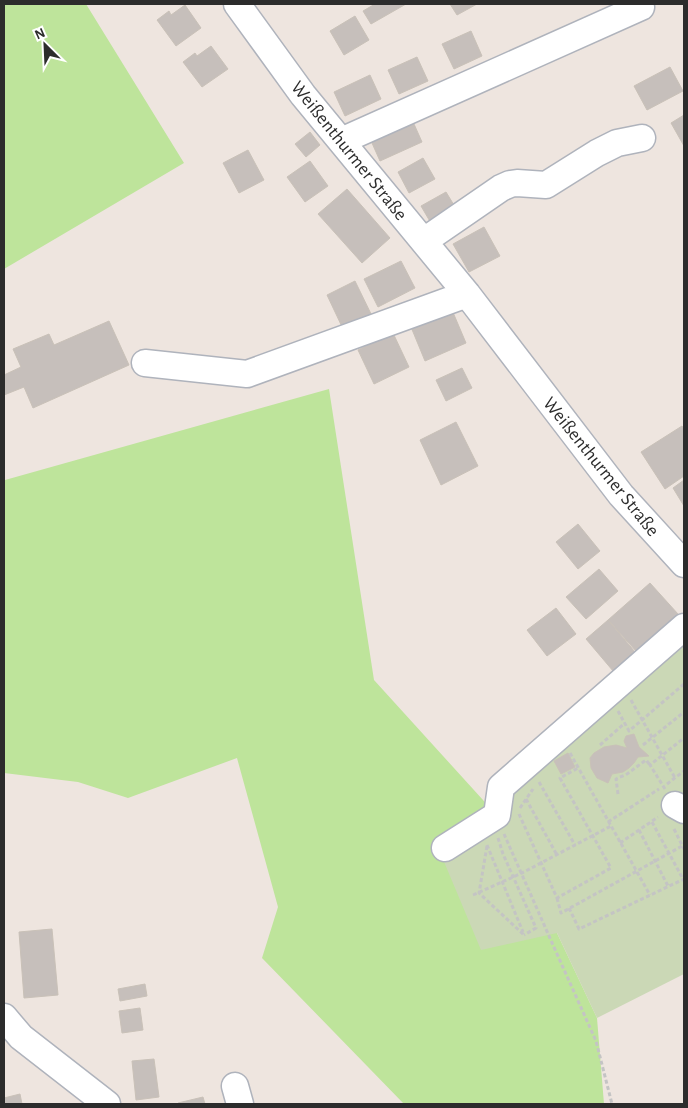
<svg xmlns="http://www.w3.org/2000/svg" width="688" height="1108" viewBox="0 0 688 1108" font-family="'Alegreya Sans',sans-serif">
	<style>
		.green { fill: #bee49b }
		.cemetery { fill: #cbd8b6 }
		.building { fill: #c6bfbb; stroke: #c9c1b8 }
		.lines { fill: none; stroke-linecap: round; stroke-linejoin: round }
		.minor-casing { stroke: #afb3bc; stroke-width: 29 }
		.path { stroke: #c4c4c4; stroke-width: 3; stroke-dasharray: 4 2.5; stroke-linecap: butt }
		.minor { stroke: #fff; stroke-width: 26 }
		.labels { text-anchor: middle; stroke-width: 4.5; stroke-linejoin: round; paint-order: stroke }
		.street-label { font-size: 19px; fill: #2c2c2c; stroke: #fff }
	</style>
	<rect width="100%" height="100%" fill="#eee5df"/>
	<path class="green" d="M4,4h82l98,159 -180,106z
		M329,389l45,291 119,131 64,122 40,85 7,86h-200l-142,-146 16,-51 -41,-149 -109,40 -50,-16 -74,-9v-296l1,3z"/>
	<path class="cemetery" d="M684,631v343l-87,44 -40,-85 -76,17 -44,-105 56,-34z"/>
	<path class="building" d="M375,4h31l-35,20 -8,-13z
		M450,4h27l-20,11z
		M185,5l16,23 -25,18 -19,-26 12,-9 2,4z
		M355,16l14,24 -25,15 -14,-24z
		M471,31l11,25 -28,13 -12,-25z
		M211,46l17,23 -26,18 -19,-25 12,-9 2,3z
		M417,57l11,24 -29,13 -11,-24z
		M670,67l13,24 -36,19 -13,-24z
		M370,75l11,24 -36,17 -11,-24z
		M410,115l12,27 -42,19 -12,-27z
		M684,115v31l-13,-23z
		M310,132l10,13 -14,12 -11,-13z
		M248,150l16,30 -25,13 -16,-30z
		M423,158l12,21 -26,14 -11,-21z
		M310,161l18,25 -23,16 -18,-25z
		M347,189l43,49 -28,25 -44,-49z
		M446,192l14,23 -25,15 -14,-24z
		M484,227l16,29 -31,16 -16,-28z
		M401,261l14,27 -37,19 -14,-28z
		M355,281l18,37 -29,13 -17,-36z
		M452,310l14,33 -41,18 -14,-34z
		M109,321l20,44 -96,43 -9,-21 -20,8v-20l17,-8 -8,-18 36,-15 5,11z
		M393,333l16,34 -35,17 -16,-34z
		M462,368l10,20 -26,13 -10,-21z
		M456,422l22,44 -37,19 -21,-45z
		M682,426l2,4v46l-19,13 -24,-37z
		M684,480v26l-11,-18z
		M578,524l22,27 -22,18 -22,-27z
		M599,569l19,22 -32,28 -20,-22z
		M650,583l28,31 -42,37 -28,-31z
		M556,608l20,26 -29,22 -20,-26z
		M608,620l33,39 -22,19 -33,-39z
		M634,734l5,13 10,9 -11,1 -4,6 -5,5 -6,4 -11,2 -4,9 -11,-5 -6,-10 -1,-10 4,-5 10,-6 12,-2 11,3 -3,-7 2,-5z
		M568,753l7,14 -14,7 -7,-13z
		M52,929l6,66 -34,3 -5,-66z
		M145,984l2,12 -27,5 -2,-12z
		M140,1008l3,22 -21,3 -3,-22z
		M154,1059l5,38 -23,3 -4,-39z
		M20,1094l2,10h-18v-6z
		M203,1097l2,7h-27v-1z"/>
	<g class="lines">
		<g class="minor-casing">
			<path id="minor" d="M237,4l66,91 164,199 154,201 63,69
				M341,141l300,-134
				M424,241l77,-53 9,-4 7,-1 29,2 51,-32 20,-10 25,-5
				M145,363l102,11 220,-80
				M675,805l9,5
				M445,848l52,-33 4,-28 183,-160
				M4,1017l17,20 86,67
				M235,1086l5,18"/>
		</g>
		<path class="path" d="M631,700l44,78
			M618,711l11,20 55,-47
			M600,745l25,-22
			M643,745l41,-33
			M570,753l80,142
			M539,782l36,63
			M667,784l17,-13
			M665,789l-15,-24 34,-27
			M618,794l-2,-15 11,-5 19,-14 4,5
			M526,799l31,56
			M520,808l13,-19
			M519,814l38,84 54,-30 -51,-90 18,-10
			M608,822l51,-33
			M652,822l31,57
			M674,829l10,20
			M639,830l29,56
			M504,834l49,111 43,96 16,63
			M498,838l5,16 33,74 -12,7
			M620,843l38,-26
			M487,845l36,87
			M487,846l-8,47 45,42
			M473,895l49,-22 89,-47
			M557,898l4,15 123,-68
			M569,908l10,21 105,-50"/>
		<use href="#minor" class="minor"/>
	</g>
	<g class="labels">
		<g class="street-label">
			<text transform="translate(350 150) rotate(51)" y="7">Weißenthurmer Straße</text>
			<text transform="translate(602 466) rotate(51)" y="7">Weißenthurmer Straße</text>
		</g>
	</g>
	<rect width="688" height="1108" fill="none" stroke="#2c2c2c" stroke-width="10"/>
	<g transform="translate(45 45) rotate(336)" stroke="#ffffff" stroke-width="4" paint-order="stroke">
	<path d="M0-4L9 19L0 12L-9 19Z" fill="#2c2c2c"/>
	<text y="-8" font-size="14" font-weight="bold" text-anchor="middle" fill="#2c2c2c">N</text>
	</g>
</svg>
